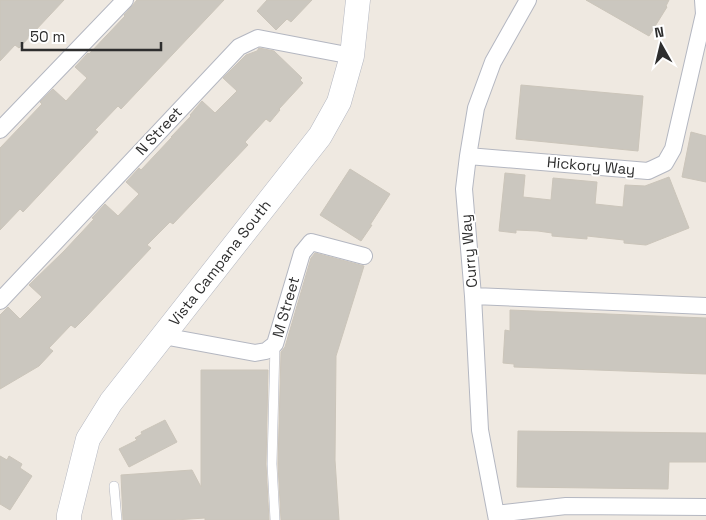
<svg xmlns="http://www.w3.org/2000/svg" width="706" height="520" viewBox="0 0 706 520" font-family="'Space Grotesk',sans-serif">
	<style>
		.building { fill: #cbc7bf; stroke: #cbc5ba }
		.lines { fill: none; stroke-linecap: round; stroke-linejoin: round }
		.lane-casing { stroke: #b4b7c1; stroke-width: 10 }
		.street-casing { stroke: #b4b7c1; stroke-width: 18 }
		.secondary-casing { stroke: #b4b7c1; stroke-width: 25 }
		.lane { stroke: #fff; stroke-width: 9 }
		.street { stroke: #fff; stroke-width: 16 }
		.secondary { stroke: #fff; stroke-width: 24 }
		.labels { text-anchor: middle; stroke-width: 4; stroke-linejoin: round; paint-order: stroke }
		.street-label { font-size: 15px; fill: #2e2e2e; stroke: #fff }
	</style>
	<rect width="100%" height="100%" fill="#efe9e1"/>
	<path class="building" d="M0,0h64l-45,48 -4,-3 -15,16z
		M137,0h87l-103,109 -3,-3 -23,24 3,2 -75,80 -3,-3 -20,21v-82l42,-44 -2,-2 13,-13 13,12 21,-23 -12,-11 13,-14 1,1 36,-38 -1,-1z
		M267,0h45l-21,22 -4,-3 -11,11 -19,-19z
		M586,0h83l-3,6 1,1 -18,29z
		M259,48l15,3 28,27 -2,2 3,3 -24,26 1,1 -10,12 -4,-3 -21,23 3,3 -75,79 -3,-2 -23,23 4,3 -65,69 -11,11 -4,-3 -22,23 4,3 -14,15 -39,23v-74l8,-8 12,12 22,-22 -13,-12 35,-34 30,-32 -2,-1 13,-14 13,12 21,-22 -13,-12 13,-14 2,2 31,-33h-1l20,-21 -1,-1 12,-14 13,12 22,-22 -14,-13 23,-23 11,-4z
		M521,85l122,11 -5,55 -122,-12z
		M691,132l15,4v46l-24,-5z
		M350,169l40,25 -20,31h2l-11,16 -41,-26z
		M505,173l20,2 -2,22 28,3 2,-22 44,4 -2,22 28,3 2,-22 20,1 24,-9 20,51 -43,17 -22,-2v-3l-37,-4v3l-35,-3v-3l-14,-2 -22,-1v3l-17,-2z
		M315,253l49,13 -28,90 -1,104 4,60h-58l-3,-56 3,-112 4,-5 26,-89z
		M510,310l196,8v56l-192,-7v-3l-11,-1 2,-33 5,1z
		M201,370h67l-2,94 3,56h-64v-2l-30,2h-52l-2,-45 71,-5 9,17z
		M165,420l12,22 -48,25 -10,-18 18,-9 -2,-2 7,-4 -1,-2z
		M518,431l188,2v29h-37l-1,27 -151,-2z
		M0,456l7,4 2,-4 13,8 -2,4 12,8 -22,34 -10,-6z"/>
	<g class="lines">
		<g class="lane-casing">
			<path id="lane" d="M275,344l-3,120 3,56
				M114,486l3,34"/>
		</g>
		<g class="street-casing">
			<path id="street" d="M0,130l125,-130
				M468,156l180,15 17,-8 8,-14 31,-135 -1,-14
				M473,296l233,10
				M0,301l239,-254 19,-9 94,18
				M163,336l92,17 11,-2 9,-7 27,-91 9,-11 53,14
				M496,514l70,-8 140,1
				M497,520l-17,-90 -7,-134 -9,-107 4,-33 8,-48 17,-46 35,-62"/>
		</g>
		<g class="secondary-casing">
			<path id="secondary" d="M69,520v-5l19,-76 23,-37 209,-266 19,-34 13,-46 6,-56"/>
		</g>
		<use href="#lane" class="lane"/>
		<use href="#street" class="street"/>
		<use href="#secondary" class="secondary"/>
	</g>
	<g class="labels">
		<g class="street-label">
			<text transform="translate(159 131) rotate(-47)" y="5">N Street</text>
			<text transform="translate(591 166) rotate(5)" y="5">Hickory Way</text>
			<text transform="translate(469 251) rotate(-95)" y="5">Curry Way</text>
			<text transform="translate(220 263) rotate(-52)" y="5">Vista Campana South</text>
			<text transform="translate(286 307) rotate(-74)" y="5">M Street</text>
		</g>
	</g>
	<g transform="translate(661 45) rotate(352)" stroke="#ffffff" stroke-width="4" paint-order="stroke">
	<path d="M0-4L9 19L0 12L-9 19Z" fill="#2e2e2e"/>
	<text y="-8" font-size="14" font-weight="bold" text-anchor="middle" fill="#2e2e2e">N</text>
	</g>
	<path d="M22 42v8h139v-8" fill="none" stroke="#2e2e2e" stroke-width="2.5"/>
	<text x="30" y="42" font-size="15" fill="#2e2e2e" stroke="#ffffff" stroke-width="4" paint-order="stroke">50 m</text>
</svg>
